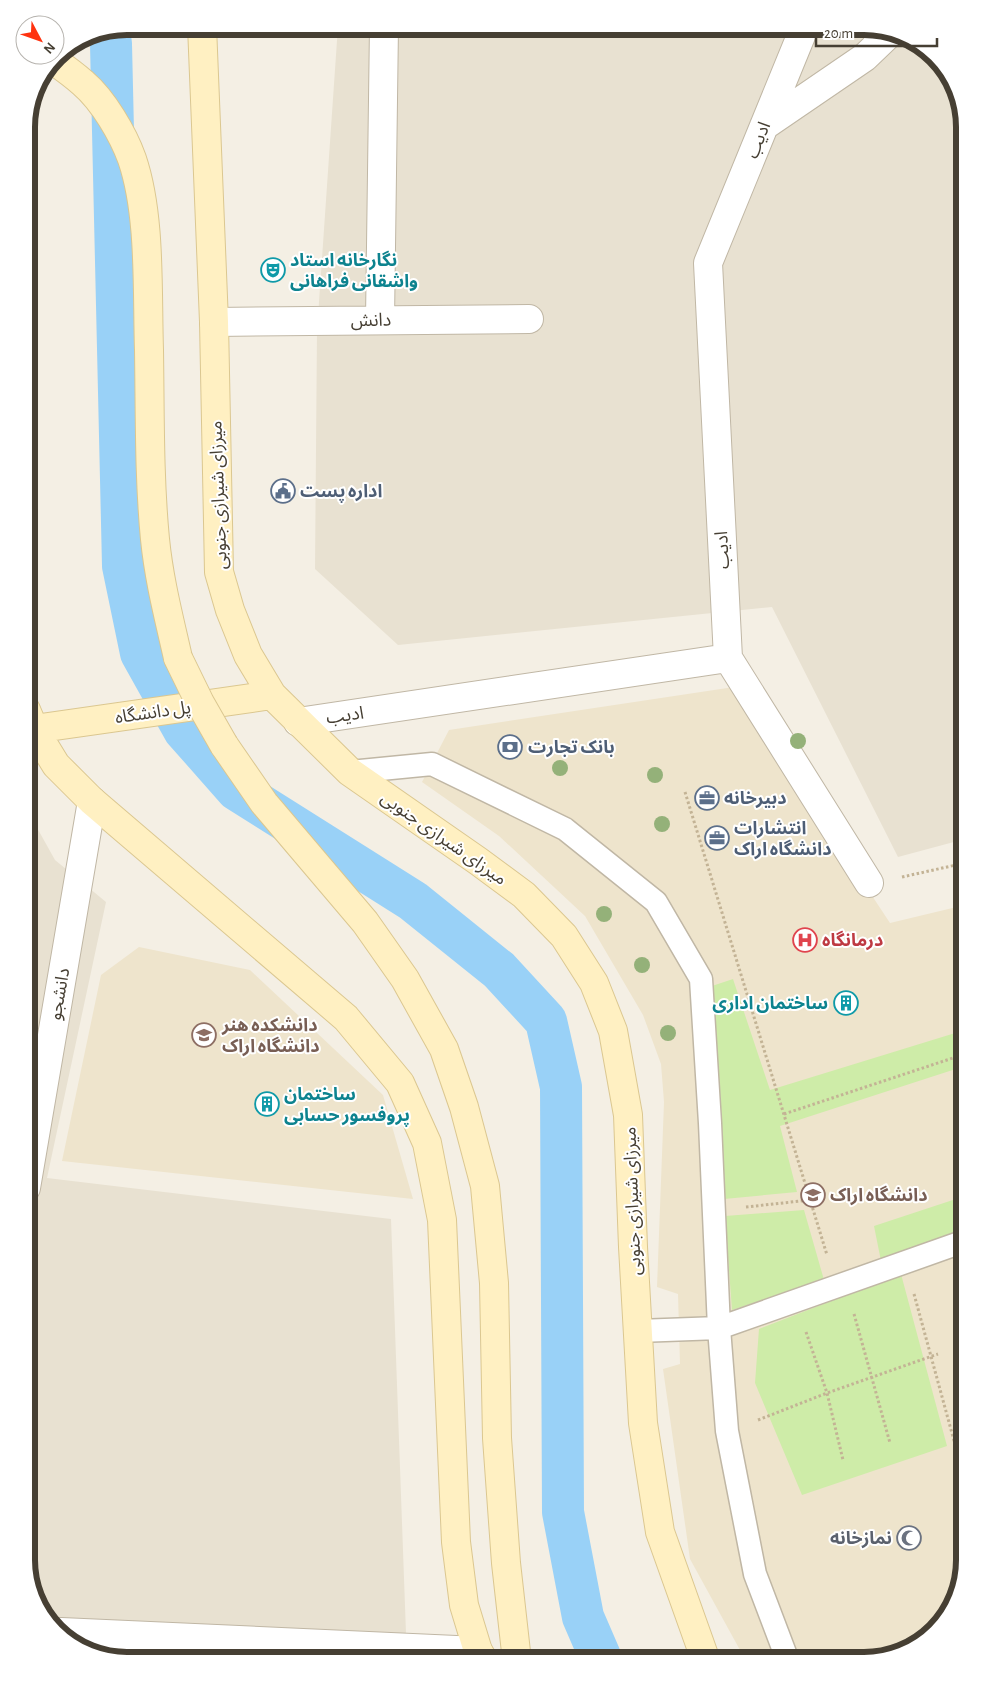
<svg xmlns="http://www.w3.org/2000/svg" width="991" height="1687" viewBox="0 0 991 1687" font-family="'Alegreya Sans','Noto Sans Arabic',sans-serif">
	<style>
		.residential { fill: #e8e1d1 }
		.education { fill: #eee4cc }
		.green { fill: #ceeca8 }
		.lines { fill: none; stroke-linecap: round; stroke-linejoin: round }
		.canal { stroke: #99d1f7; stroke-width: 42 }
		.service-casing { stroke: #c0b7a5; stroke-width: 25 }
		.minor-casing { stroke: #c0b7a5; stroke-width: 30 }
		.secondary-casing { stroke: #dbc790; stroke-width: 30 }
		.path { stroke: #c3b395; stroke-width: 3; stroke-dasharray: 2.5 2.5; stroke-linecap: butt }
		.service { stroke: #fff; stroke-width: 22 }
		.minor { stroke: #fff; stroke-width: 28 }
		.secondary { stroke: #fff0c2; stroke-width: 28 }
		.secondary-bridge-casing { stroke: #dbc790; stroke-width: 30; stroke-linecap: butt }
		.secondary-bridge { stroke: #fff0c2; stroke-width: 28 }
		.tree { fill: #94b179 }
		.labels { text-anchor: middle; stroke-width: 4; stroke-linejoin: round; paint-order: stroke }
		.street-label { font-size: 18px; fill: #463f33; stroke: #fff }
		.culture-label { font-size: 18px; font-weight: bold; fill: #0d838f; stroke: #fff; text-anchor: start }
		.service-label { font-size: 18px; font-weight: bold; fill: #4e5e75; stroke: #fff; text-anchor: start }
		.health-label { font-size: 18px; font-weight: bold; fill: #be3a42; stroke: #fff; text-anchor: start }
		.education-label { font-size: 18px; font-weight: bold; fill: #785e54; stroke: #fff; text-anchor: start }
		.worship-label { font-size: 18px; font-weight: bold; fill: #5b616d; stroke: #fff; text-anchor: end }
		.rim { fill: none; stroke: #463f33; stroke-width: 6 }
	</style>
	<rect width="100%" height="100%" fill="#f4efe4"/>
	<path class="residential" d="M338,26h533l49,17 34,40 11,44v712l-67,18 -126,-250 -374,38 -83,-76 2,-238z
		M26,808l29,52 51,42 -59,276 344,41 16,442h-286l-50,-17 -34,-40 -11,-44z"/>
	<path class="education" d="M734,687l156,236 75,-18v655l-17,56 -40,34 -44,11h-118l-56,-102 -27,-190 17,-5 -2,-70 -21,-7 7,-185 -3,-38 -18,-49 -58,-99 -86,-80 -77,-54 27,-52z
		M139,947l111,23 133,125 30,104 -351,-38 39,-186z"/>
	<path class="green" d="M733,979l37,111 195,-60v36l-185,60 17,66 -73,7 -12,-213z
		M965,1196v35l-84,30 -7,-35z
		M804,1210l20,70 -92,30 -7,-94z
		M901,1274l46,172 -145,49 -47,-112 4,-54z"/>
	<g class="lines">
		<path class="canal" d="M109,30l2,14 12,522 18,87 43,77 53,60 176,111 86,69 47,51 15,66 2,425 20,105 19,44"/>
		<g class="service-casing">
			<path id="service" d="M350,772l82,-8 133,65 91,73 45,77 9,144 9,205 8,103 28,143 33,87
				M638,1331l81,-3 246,-87"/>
		</g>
		<g class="minor-casing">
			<path id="minor" d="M764,126l101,-69 25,-24
				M380,320l4,-294
				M214,322l315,-3
				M728,658l141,225
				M298,722l430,-64 -20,-395 97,-237
				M26,1188l66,-387
				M61,1632l417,19"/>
		</g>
		<g class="secondary-casing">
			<path id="secondary" d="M202,26l12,296 5,250 11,38 18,45 24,40 78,77 128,89 46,34 40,41 30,47 19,48 15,84 5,132 10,176 17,109 46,129
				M53,60c10,7 21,15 30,23 20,17 40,51 49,76 19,56 15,131 17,191 1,63 0,127 6,189 4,41 14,79 23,119
				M26,710l8,19 22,36 36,36 254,217 54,65 27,60 15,77 14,322 8,63 14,46 6,10
				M34,729l238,-34
				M224,745l40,58 101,119 40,57 39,70 20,58 21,79 9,97 3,155 9,125 11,98"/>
		</g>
		<path class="path" d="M685,792l142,463
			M902,877l63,-14
			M784,1114l181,-60
			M746,1207l64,-7
			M914,1294l42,154 9,11
			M854,1314l36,129
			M806,1332l21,61 16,67
			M758,1420l69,-27 111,-39"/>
		<use href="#service" class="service"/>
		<use href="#minor" class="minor"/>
		<use href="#secondary" class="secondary"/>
		<g class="secondary-bridge-casing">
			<path id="secondary-bridge" d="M178,658l22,45 24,42"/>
		</g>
		<use href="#secondary-bridge" class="secondary-bridge"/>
	</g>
	<g class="tree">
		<circle cx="798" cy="741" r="8"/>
		<circle cx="560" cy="768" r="8"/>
		<circle cx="655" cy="775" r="8"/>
		<circle cx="662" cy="824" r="8"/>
		<circle cx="604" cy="914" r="8"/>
		<circle cx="642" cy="965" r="8"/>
		<circle cx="668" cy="1033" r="8"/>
	</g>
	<defs>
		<g id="theatre-ring" transform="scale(1.25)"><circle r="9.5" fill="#fff" stroke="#0f9aa8" stroke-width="1.5"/><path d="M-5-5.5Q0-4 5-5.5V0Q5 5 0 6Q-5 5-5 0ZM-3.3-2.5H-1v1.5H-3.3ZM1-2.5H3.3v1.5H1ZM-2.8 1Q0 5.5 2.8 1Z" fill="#0f9aa8"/></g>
		<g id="civic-ring" transform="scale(1.25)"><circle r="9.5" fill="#fff" stroke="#5c6f8a" stroke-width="1.5"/><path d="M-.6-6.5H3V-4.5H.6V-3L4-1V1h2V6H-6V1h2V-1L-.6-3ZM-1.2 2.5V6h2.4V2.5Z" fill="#5c6f8a"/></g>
		<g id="bank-ring" transform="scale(1.25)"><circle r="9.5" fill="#fff" stroke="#5c6f8a" stroke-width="1.5"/><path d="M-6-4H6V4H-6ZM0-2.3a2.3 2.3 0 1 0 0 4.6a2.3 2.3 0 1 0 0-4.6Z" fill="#5c6f8a"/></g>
		<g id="office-ring" transform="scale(1.25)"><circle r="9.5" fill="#fff" stroke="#5c6f8a" stroke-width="1.5"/><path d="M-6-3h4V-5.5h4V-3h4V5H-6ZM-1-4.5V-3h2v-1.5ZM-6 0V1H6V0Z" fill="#5c6f8a"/></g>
		<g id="hospital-ring" transform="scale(1.25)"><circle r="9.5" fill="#fff" stroke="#e0444e" stroke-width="1.5"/><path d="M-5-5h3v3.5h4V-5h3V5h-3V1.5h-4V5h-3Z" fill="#e0444e"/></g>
		<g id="building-ring" transform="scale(1.25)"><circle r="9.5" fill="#fff" stroke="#0f9aa8" stroke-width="1.5"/><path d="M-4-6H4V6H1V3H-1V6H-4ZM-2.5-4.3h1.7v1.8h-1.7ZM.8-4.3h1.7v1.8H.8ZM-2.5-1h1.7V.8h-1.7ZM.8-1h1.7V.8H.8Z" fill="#0f9aa8"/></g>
		<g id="university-ring" transform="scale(1.25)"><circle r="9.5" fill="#fff" stroke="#8d6e63" stroke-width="1.5"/><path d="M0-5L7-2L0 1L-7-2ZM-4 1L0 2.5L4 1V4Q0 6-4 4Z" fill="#8d6e63"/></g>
		<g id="mosque-ring" transform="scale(1.25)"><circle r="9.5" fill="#fff" stroke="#6b7280" stroke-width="1.5"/><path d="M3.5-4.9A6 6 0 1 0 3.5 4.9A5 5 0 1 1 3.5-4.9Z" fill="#6b7280"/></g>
	</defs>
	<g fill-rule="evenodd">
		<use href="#theatre-ring" x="273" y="270"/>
		<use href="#civic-ring" x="283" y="491"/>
		<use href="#bank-ring" x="510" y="747"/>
		<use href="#office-ring" x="707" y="798"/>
		<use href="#office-ring" x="717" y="838"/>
		<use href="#hospital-ring" x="805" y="940"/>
		<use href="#building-ring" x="846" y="1003"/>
		<use href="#university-ring" x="204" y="1035"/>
		<use href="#building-ring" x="267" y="1104"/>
		<use href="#university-ring" x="813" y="1195"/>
		<use href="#mosque-ring" x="909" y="1538"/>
	</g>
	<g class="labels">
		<g class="street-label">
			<text transform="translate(758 140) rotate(-68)" y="6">ادیب</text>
			<text transform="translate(371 320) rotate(-1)" y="6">دانش</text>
			<text transform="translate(218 495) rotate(-92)" y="6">میرزای شیرازی جنوبی</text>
			<text transform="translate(722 550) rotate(-93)" y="6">ادیب</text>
			<text transform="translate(153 712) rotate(-8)" y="6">پل دانشگاه</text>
			<text transform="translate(345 715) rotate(-8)" y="6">ادیب</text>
			<text transform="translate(444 838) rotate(35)" y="6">میرزای شیرازی جنوبی</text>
			<text transform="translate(59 994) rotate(-80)" y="6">دانشجو</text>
			<text transform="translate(632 1201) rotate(-92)" y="6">میرزای شیرازی جنوبی</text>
		</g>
		<g class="culture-label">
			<text x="290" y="266">نگارخانه استاد<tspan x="290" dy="21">واشقانی فراهانی</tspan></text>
			<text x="828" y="1009" text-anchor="end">ساختمان اداری</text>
			<text x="284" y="1100">ساختمان<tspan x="284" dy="21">پروفسور حسابی</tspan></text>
		</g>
		<g class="service-label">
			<text x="300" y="497">اداره پست</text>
			<text x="528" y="753">بانک تجارت</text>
			<text x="724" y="804">دبیرخانه</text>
			<text x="734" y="834">انتشارات<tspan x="734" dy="21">دانشگاه اراک</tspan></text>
		</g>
		<g class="health-label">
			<text x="822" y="946">درمانگاه</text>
		</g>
		<g class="education-label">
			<text x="222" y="1031">دانشکده هنر<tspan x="222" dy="21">دانشگاه اراک</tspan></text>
			<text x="830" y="1201">دانشگاه اراک</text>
		</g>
		<g class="worship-label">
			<text x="892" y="1544">نمازخانه</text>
		</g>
	</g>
	<path d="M0 0H991V1687H0ZM127 35H864A92 92 0 0 1 956 127V1560A92 92 0 0 1 864 1652H127A92 92 0 0 1 35 1560V127A92 92 0 0 1 127 35Z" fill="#fff" fill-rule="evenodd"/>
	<path class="rim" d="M127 35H864A92 92 0 0 1 956 127V1560A92 92 0 0 1 864 1652H127A92 92 0 0 1 35 1560V127A92 92 0 0 1 127 35Z"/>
	<g transform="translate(40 40) rotate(131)"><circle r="24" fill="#ffffff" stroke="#b5b2ad"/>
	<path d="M0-4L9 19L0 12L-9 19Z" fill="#ff320f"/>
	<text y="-8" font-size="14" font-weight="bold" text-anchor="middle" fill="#463f33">N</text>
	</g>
	<path d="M816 38v8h121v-8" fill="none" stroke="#463f33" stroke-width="2.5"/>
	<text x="824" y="38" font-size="15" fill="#463f33" stroke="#ffffff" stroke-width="4" paint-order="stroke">20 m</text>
</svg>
